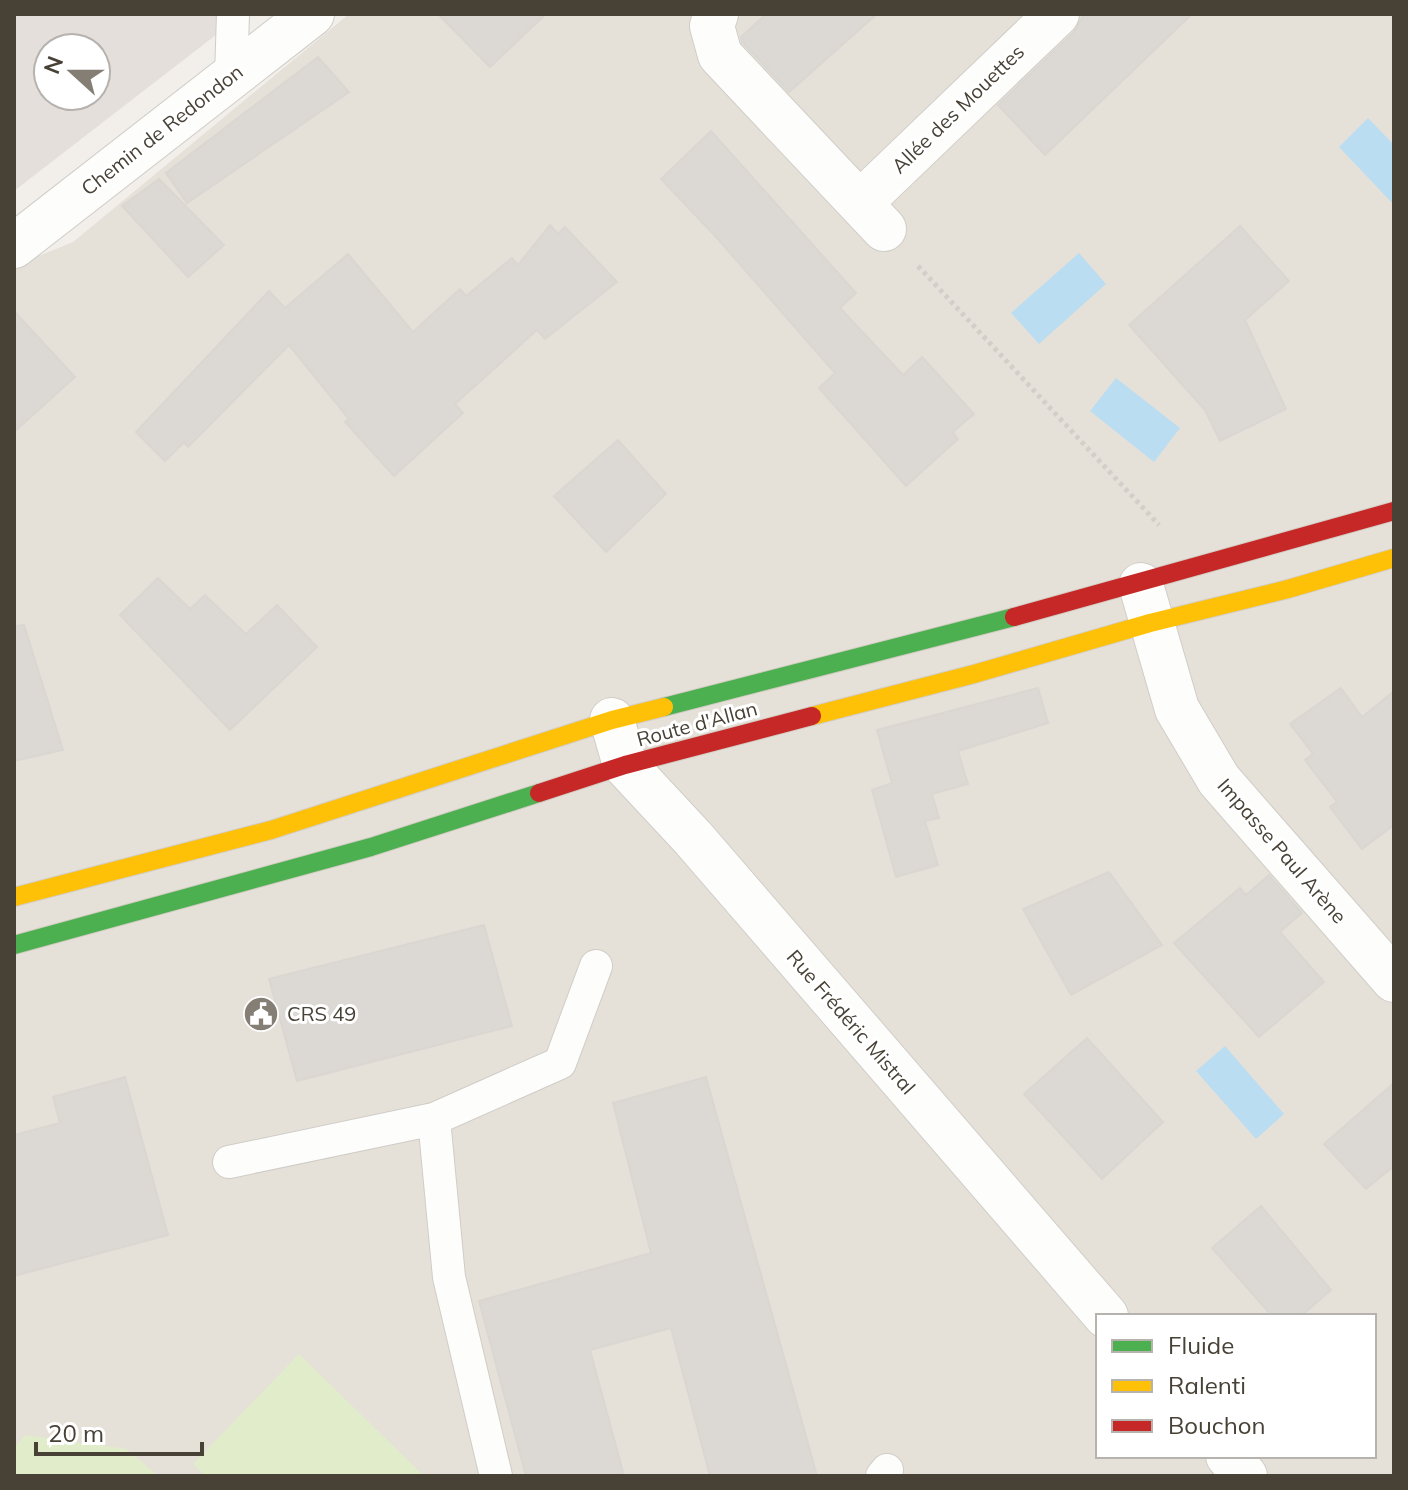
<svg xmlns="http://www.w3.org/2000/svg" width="1408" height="1490" viewBox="0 0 1408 1490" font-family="Mulish,sans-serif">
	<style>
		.residential { fill: #e6e1d8; fill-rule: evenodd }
		.industrial { fill: #e4dfda; fill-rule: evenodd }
		.green { fill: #e0ecca }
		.water { fill: #baddf1 }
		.building { fill: #dcd8d3; stroke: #dad6d1; stroke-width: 2 }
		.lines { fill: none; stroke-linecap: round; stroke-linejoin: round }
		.lane-casing { stroke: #d0cdc8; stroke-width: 34 }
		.street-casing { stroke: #d0cdc8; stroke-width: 46 }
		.fast-casing { stroke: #d2ccc2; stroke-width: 20 }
		.slow-casing { stroke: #d2ccc2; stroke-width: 20 }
		.jam-casing { stroke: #d2ccc2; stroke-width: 20 }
		.path { stroke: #d2cfcb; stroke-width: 5; stroke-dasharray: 4 4; stroke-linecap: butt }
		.lane { stroke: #fdfdfc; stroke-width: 32 }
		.street { stroke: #fdfdfc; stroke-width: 44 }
		.fast { stroke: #4caf50; stroke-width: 18 }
		.slow { stroke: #ffc107; stroke-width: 18 }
		.jam { stroke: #c62828; stroke-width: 18 }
		.labels { text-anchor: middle; stroke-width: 6; stroke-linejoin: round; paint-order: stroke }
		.street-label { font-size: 20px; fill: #484136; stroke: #fff }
		.poi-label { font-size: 20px; fill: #484136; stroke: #fff; text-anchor: start }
	</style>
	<rect width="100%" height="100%" fill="#f2efeb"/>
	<path class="residential" d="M349,14h1045v1462h-1380v-1210l59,-24zM1098,1316h276v140h-276z"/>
	<path class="industrial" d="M14,14h229l-229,177zM48,48h48v48h-48z"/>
	<path class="green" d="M299,1354l125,122h-218l-13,-12z
		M25,1435l102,14 31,27h-144v-28z"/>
	<path class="water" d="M1368,118l26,27v60l-55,-58z
		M1079,253l27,31 -67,60 -28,-31z
		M1116,378l64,50 -26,34 -64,-51z
		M1225,1046l59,68 -28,25 -60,-68z"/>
	<path class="building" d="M438,14h108l-56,53z
		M766,14h111l-88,78 -47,-50 -1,-5z
		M1084,14h108l-147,141 -47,-50 76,-73z
		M318,57l31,35 -162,111 -21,-30z
		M711,131l145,162 -16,15 63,67 19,-18 52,57 -21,18 5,7 -52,47 -87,-98 16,-15 -118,-135 -56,-59z
		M159,179l65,66 -36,32 -66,-71z
		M550,225l8,9 7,-7 52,55 -72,57 -8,-9 -82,74 8,9 -69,63 -49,-54 4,-3 -60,-74 -101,102 -4,-5 -19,19 -29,-29 133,-141 16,17 63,-54 65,78 47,-43 6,7 46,-38 6,7z
		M1240,226l49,55 -44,39 41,89 -66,32 -15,-31 -76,-85z
		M14,311l61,66 -61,55z
		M618,440l48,54 -60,58 -52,-56z
		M158,578l32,31 15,-14 41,39 31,-29 40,42 -87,83 -110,-115z
		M24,625l39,125 -49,11v-135z
		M1038,688l10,35 -90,28 10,33 -36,10 7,24 -14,3 13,44 -42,12 -24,-87 20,-7 -15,-53z
		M1341,688l21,29 32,-26v134l-32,24 -32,-42 7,-5 -32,-42 8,-6 -23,-30z
		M1109,872l53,73 -91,50 -48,-86z
		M1269,875l33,38 -22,19 44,50 -65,55 -85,-94 66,-55 6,7z
		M484,925l28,101 -215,55 -28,-102z
		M1087,1038l76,84 -61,57 -78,-85z
		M125,1077l43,158 -154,41v-141l46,-12 -7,-26z
		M706,1077l111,399h-107l-39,-148 -81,22 34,126h-98l-47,-175 172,-48 -38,-150z
		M1394,1083v83l-28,23 -42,-45z
		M1261,1206l70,84 -30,26h-29l-60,-68z"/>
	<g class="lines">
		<g class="lane-casing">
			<path id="lane" d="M231,76l2,-62
				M434,1119l15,158 47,199
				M229,1162l205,-43 126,-56 36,-97
				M882,1476l5,-6"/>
		</g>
		<g class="street-casing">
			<path id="street" d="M716,14l-4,12 8,29 164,174
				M860,203l197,-189
				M14,246l298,-232
				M1141,585l36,124 42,71 175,200
				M612,720l13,45 68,73 413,478
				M1228,1456l17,20"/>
		</g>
		<g class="fast-casing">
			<path id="fast" d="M664,707l350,-90
				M14,945l357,-98 168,-54"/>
		</g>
		<g class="slow-casing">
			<path id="slow" d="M812,716l162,-42 176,-51 138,-34 106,-31
				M14,897l257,-67 341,-110 52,-13"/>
		</g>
		<g class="jam-casing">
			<path id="jam" d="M1014,617l380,-106
				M539,793l86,-28 187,-49"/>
		</g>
		<path class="path" d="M918,266l241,259"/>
		<use href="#lane" class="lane"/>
		<use href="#street" class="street"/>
		<use href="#fast" class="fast"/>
		<use href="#slow" class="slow"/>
		<use href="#jam" class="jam"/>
	</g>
	<defs>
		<g id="civic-disc" transform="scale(1.8)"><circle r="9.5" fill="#847e75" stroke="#fff"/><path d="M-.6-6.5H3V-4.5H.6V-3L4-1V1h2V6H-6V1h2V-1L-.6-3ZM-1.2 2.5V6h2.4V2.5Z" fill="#fff"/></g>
	</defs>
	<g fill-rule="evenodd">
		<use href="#civic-disc" x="261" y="1014"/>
	</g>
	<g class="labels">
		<g class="street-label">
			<text transform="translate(958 109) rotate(-44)" y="7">Allée des Mouettes</text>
			<text transform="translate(162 130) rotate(-38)" y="7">Chemin de Redondon</text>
			<text transform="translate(697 724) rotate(-15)" y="7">Route d'Allan</text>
			<text transform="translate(1282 851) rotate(49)" y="7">Impasse Paul Arène</text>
			<text transform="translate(851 1022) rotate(49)" y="7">Rue Frédéric Mistral</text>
		</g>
		<g class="poi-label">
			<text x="287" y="1021">CRS 49</text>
		</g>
	</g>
	<rect width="1408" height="1490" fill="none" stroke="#484136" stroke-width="32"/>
	<rect x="1096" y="1314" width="280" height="144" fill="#ffffff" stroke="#b6b3af" stroke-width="2"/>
	<rect x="1112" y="1340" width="40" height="12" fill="#4caf50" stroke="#b6b3af" stroke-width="2"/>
	<text x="1168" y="1354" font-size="24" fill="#484136">Fluide</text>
	<rect x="1112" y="1380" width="40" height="12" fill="#ffc107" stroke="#b6b3af" stroke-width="2"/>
	<text x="1168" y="1394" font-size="24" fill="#484136">Ralenti</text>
	<rect x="1112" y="1420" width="40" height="12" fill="#c62828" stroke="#b6b3af" stroke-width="2"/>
	<text x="1168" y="1434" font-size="24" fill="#484136">Bouchon</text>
	<g transform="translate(72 72) rotate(291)"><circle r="38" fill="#ffffff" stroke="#b6b3af" stroke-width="2"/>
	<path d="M0-6L14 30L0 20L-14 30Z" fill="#847e75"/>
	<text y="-12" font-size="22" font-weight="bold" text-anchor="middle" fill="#484136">N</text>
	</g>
	<path d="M36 1442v12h166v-12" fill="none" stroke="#484136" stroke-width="4"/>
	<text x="48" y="1442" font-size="24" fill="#484136" stroke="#ffffff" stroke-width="6" paint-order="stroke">20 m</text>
</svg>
